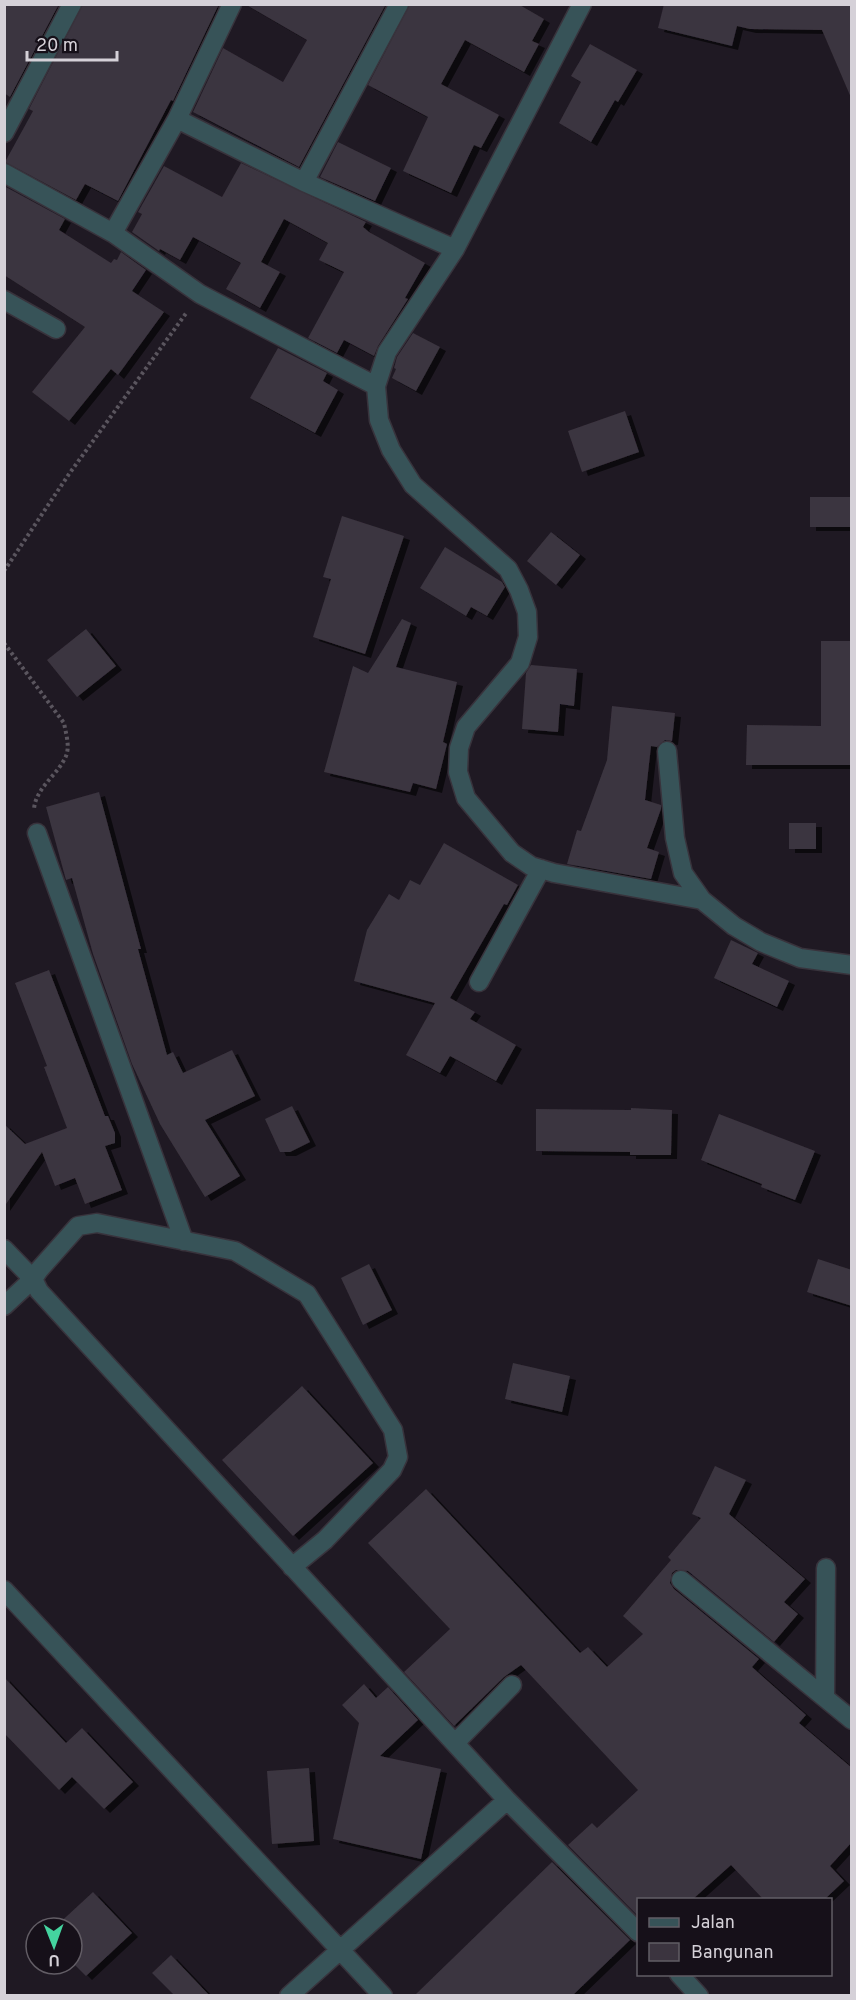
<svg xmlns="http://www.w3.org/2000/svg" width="856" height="2000" viewBox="0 0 856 2000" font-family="Overpass,sans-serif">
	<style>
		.building { fill: #3b343f; filter: url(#shadow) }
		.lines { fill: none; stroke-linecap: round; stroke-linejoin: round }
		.minor-casing { stroke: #38333c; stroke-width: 21 }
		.path { stroke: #5a555e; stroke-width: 4; stroke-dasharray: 3 3; stroke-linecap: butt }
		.minor { stroke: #375358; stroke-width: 18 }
	</style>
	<defs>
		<filter id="shadow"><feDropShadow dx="6" dy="4" stdDeviation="0" flood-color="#0009"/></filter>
	</defs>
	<rect width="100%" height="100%" fill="#1f1923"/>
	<path class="building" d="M4,4h55l-49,93 -6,-4z
		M83,4h136l-46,97 -2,-1 -53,101 -33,-17 -9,16 -71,-38 28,-51 -4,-2z
		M245,4h141l-87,163 -106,-55 30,-64 60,34 24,-42z
		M410,4h108l26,15 -12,22 7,3 -15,28 -59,-32 -24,44 58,31 -18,33 -7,-3 -23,48 -48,-22 25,-54 -60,-32z
		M664,4h188v96l-30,-70 -72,-1 -13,-3 -5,20 -74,-18z
		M590,44l47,26 -19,32 -3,-2 -24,42 -32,-19 22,-41 -10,-6z
		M338,142l53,26 -16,33 -55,-24z
		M241,163l125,59 -3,5 6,5 56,31 -20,35 3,1 -30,47 -4,10 -30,-16 -7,13 -29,-15 36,-66 -25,-12 9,-17 -44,-24 -23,43 19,10 -20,36 -34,-19 15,-26 -48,-26 -13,23 -20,-11 -1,2 -27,-19 10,-18 -4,-2 26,-46 58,31z
		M4,186l61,33 -6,11 52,33 3,-4 3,1 4,-8 25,18 -14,21 32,21 -46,63 -7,-6 -42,52 -37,-29 53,-65 -81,-52z
		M413,333l27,14 -24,44 -24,-13 4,-9 -2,-1 3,-11z
		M278,348l49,25 -4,8 15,9 -23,43 -65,-35z
		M625,411l14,41 -57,20 -14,-41z
		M810,497h42v30h-42z
		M342,516l62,20 -39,118 -52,-17 18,-58 -8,-2z
		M551,532l29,23 -24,30 -29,-24z
		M445,547l57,35 3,5 -18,29 -16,-9 -5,9 -46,-28z
		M402,619l9,4 -15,44 61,15 -14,60 4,2 -11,45 -23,-6 -3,9 -86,-20 29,-106 15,7z
		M86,629l30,37 -39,31 -30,-37z
		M821,641h31v124h-106l1,-40 74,1z
		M531,665l46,4 -3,37 -14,-2 -2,28 -36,-3 4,-56z
		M612,706l63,7 -3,28 -7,-1 -8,7 -6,-1 -6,54 16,5v4l-14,39 12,4 -8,27 -84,-15 10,-34 4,1 26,-71z
		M99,792l42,157h-3l29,106 6,-3 10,21 49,-23 23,46 -50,24 35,56 -35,21 -45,-73 -28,-60 -39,-110 -21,-76 -6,2 -20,-73z
		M789,823h27v26h-27z
		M444,843l74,42 -11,20 -3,-1 -54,94 25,14 -5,7 46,26 -20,36 -46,-25 -10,17 -34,-18 29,-52 -81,-22 13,-51 22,-36 10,6 11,-20 10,5z
		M731,940l27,13 -6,11 37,17 -12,26 -63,-29z
		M49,970l56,146h3l7,17v10l-10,3 17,44 -37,14 -10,-26 -20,8 -13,-34 -38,55v-83l21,20 42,-16 -23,-61 3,-1 -32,-83z
		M292,1106l18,36 -20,10h-10l-15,-33z
		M631,1108l41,2 -1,45h-41v-3l-94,-1v-42l95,1z
		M719,1114l96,37 -20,49 -34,-13 1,-3 -61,-24z
		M818,1259l34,11v36l-45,-14z
		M369,1264l23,46 -29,15 -22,-47z
		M513,1363l57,13 -8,36 -57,-13z
		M302,1386l71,77 -80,73 -71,-76z
		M715,1466l31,14 -17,34 76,65 -21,23 14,12 -24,28 -86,-71 -12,-1 -4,3 -2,10 4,6 85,70 -7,8 54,48 -7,8 53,45v74l-22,24 14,15 -19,18h-62l-32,-34 -38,34h-54v18l-71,-72 24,-22 5,5 41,-38 -117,-125 -17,12 -50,49 -50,-54 46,-43 -82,-86 58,-54 154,164 8,-6 19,20 36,-33 -20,-18 48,-56 -3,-3 33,-39 -9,-4z
		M4,1677l62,66 16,-15 51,54 -29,27 -32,-32 -13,13 -55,-57z
		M364,1684l12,14 12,-11 30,33 -38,36 61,13 -20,90 -88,-20 26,-116 -17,-18z
		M309,1768l5,73 -42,3 -5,-73z
		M552,1862l78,78 -57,55h-158z
		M93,1892l39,41 -46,43 -14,-14v-34h-18z
		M171,1955l38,40h-35l-22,-22z"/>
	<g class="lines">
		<g class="minor-casing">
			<path id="minor" d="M582,4l-127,245 -68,103 -11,34 3,34 12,30 22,35 95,84 11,21 8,22 1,25 -8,26 -54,64 -7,21 -1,24 8,26 46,55 19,13 23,7 148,27
				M177,119l127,63 151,67
				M4,133l68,-129
				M4,173l109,60 87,61 176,92
				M304,182l95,-178
				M113,233l64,-114 55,-115
				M4,300l52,29
				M667,751l8,87 8,35 19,27 32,26 27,16 39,16 52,7
				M37,833l147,408
				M479,982l62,-113
				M4,1249l29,30 -29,27
				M292,1567l33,-27 67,-70 6,-13 -5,-27 -86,-136 -72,-43 -138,-28 -19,3 -39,44 -6,9 6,12 468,509 131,132
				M681,1580l171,140
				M4,1590l379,406
				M825,1698l1,-130
				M455,1743l57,-58
				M679,1974l20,22
				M289,1996l218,-196"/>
		</g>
		<path class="path" d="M4,571l65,-97 118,-162
			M4,643l60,80c2,11 6,23 2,33 -8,19 -30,31 -32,53"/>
		<use href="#minor" class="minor"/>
	</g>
	<rect width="856" height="2000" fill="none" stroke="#d5d1d8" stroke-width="12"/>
	<rect x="637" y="1898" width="195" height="78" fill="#161019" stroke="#625d65" stroke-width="1.5"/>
	<rect x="649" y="1918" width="30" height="9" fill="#375358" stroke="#625d65" stroke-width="1.5"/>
	<text x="691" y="1928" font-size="18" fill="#d5d1d8">Jalan</text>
	<rect x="649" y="1943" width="30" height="18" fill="#3b343f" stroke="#625d65" stroke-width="1.5"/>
	<text x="691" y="1958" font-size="18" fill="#d5d1d8">Bangunan</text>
	<g transform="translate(54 1946) rotate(179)"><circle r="28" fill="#161019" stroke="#625d65" stroke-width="1.5"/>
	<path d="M0-4.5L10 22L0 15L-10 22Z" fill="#44d49f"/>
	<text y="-9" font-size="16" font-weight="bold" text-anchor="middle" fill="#d5d1d8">U</text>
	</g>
	<path d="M27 51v9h90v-9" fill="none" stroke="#d5d1d8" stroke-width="3"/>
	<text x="36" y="51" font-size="18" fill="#d5d1d8" stroke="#161019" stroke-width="4.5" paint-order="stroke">20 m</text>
</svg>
